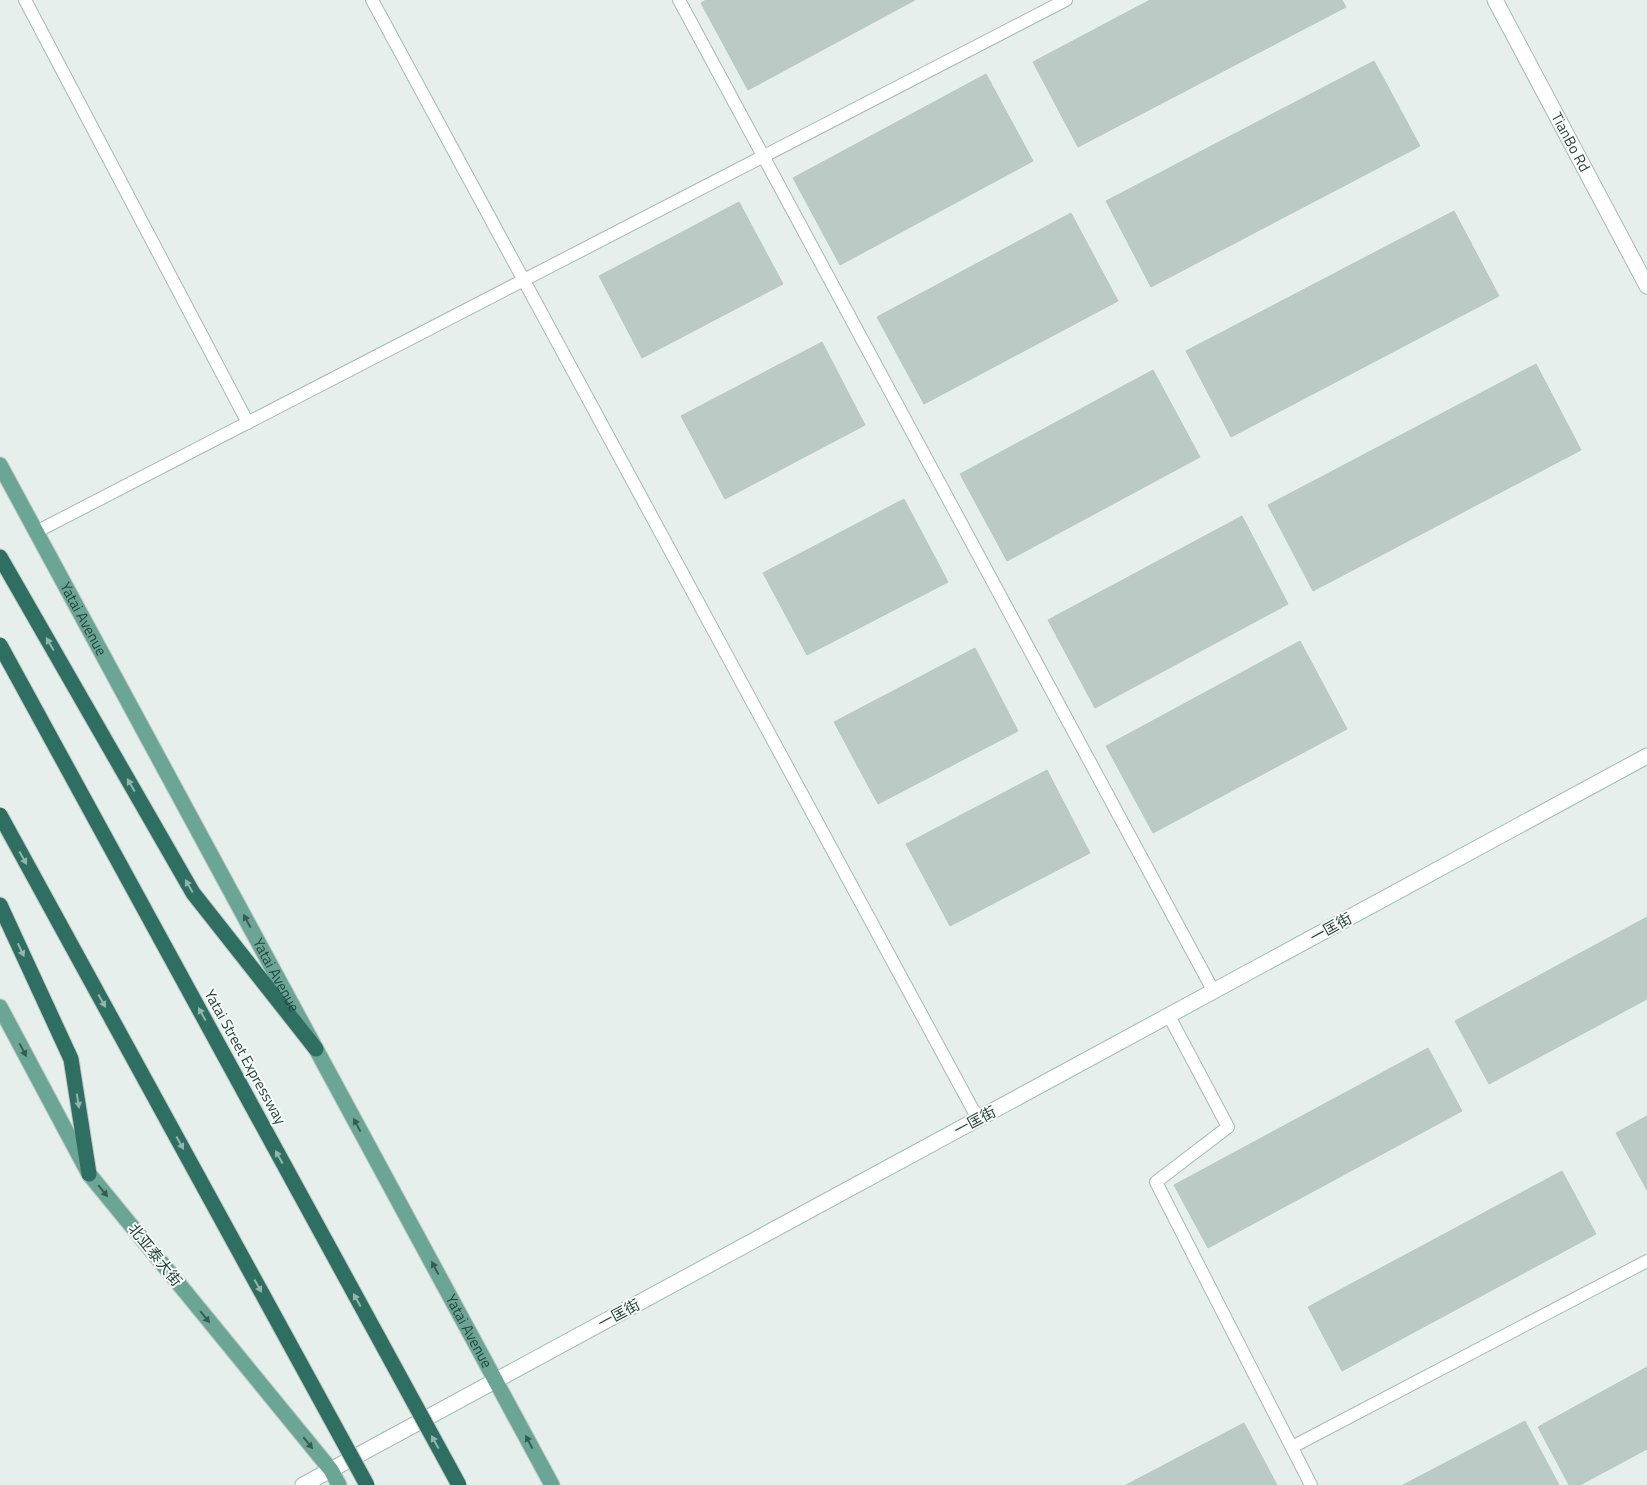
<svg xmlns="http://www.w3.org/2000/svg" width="1647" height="1485" viewBox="0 0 1647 1485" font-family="'Titillium Web','Noto Sans SC',sans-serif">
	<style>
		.building { fill: #bbcac4; stroke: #b8c9c2 }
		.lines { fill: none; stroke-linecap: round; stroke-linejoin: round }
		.lane-casing { stroke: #a8b8b2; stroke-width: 14 }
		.street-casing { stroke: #a8b8b2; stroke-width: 17 }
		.secondary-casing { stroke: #a4bbb3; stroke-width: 17 }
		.primary-casing { stroke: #c2cac8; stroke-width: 17 }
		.highway-casing { stroke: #c2cac8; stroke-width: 17 }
		.lane { stroke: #fff; stroke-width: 12 }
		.street { stroke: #fff; stroke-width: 15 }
		.secondary { stroke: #fff; stroke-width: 15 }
		.primary { stroke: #6aa596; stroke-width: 15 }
		.highway { stroke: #2f6f62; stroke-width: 15 }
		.highway-bridge-casing { stroke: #c2cac8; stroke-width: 17; stroke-linecap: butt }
		.highway-bridge { stroke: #2f6f62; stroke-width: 15 }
		.oneway { fill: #93b5ae }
		.oneway2 { fill: #365b51 }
		.labels { text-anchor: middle; stroke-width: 4; stroke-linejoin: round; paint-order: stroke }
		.street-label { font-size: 15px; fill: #24423a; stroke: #f7fbf9 }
	</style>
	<rect width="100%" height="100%" fill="#e6efeb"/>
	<path class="building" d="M706,0h209l-167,90 -47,-87z
		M1150,0h192l4,7 -268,140 -45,-85z
		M1374,61l46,85 -269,141 -45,-86z
		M986,74l47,87 -193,104 -47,-87z
		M739,202l44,82 -141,74 -43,-82z
		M1454,211l45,85 -268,141 -45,-86z
		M1071,213l47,88 -194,103 -47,-87z
		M822,342l43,83 -140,74 -44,-83z
		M1536,364l45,86 -268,141 -45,-86z
		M1153,370l47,87 -193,104 -47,-87z
		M904,499l44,83 -141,73 -44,-82z
		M1242,516l46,88 -193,104 -47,-88z
		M1300,641l47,88 -194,104 -47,-87z
		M975,648l43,83 -140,73 -44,-82z
		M1047,770l43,83 -140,73 -44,-82z
		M1647,917v82l-158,85 -34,-63z
		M1428,1048l34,63 -254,137 -34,-63z
		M1647,1116v74l-31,-57z
		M1562,1171l34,63 -254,137 -34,-64z
		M1647,1367v82l-67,36h-11l-31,-58z
		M1525,1421l34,64h-156z
		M1244,1423l33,62h-151z"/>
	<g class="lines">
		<g class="lane-casing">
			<path id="lane" d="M25,0l223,423
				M372,0l606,1119
				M679,0l535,992
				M36,532l1030,-532
				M1169,1016l59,111 -72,55 155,303
				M1292,1447l355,-186"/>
		</g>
		<g class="street-casing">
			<g id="street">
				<path id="s1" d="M1495,0l152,286"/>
			</g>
		</g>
		<g class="secondary-casing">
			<path id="secondary" d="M303,1485l1344,-729"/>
		</g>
		<g class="primary-casing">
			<g id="primary">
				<path id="s2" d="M0,465l552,1020"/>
				<path d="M0,1007l89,167 242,296 8,15"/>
			</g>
		</g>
		<g class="highway-casing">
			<path id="highway" d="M0,557l193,336 123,156
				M0,905l71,154 18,115"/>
		</g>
		<use href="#lane" class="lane"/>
		<use href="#street" class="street"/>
		<use href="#secondary" class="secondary"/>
		<use href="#primary" class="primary"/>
		<use href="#highway" class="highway"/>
		<g class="highway-bridge-casing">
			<path id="highway-bridge" d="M0,645l459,840
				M0,815l367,670"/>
		</g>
		<use href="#highway-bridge" class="highway-bridge"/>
	</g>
	<defs><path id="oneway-solid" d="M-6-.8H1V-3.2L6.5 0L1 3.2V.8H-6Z" transform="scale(1.25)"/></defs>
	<g class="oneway">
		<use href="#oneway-solid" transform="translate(50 644) rotate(-120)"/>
		<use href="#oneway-solid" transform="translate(131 785) rotate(-120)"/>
		<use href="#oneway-solid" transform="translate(23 858) rotate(61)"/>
		<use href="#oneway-solid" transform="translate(189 886) rotate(-120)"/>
		<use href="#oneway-solid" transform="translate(21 950) rotate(65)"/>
		<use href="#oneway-solid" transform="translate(102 1001) rotate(61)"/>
		<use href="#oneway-solid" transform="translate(202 1014) rotate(-119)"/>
		<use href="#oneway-solid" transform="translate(78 1101) rotate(81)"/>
		<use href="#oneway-solid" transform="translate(180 1143) rotate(61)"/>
		<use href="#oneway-solid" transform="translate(279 1157) rotate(-119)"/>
		<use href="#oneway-solid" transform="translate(258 1286) rotate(61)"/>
		<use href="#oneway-solid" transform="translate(357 1300) rotate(-119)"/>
		<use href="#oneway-solid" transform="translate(435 1442) rotate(-119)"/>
	</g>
	<g class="oneway2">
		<use href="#oneway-solid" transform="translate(247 921) rotate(-118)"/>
		<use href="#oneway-solid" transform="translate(23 1050) rotate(62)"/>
		<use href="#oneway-solid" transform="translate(357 1125) rotate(-118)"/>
		<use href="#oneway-solid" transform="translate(103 1191) rotate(51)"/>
		<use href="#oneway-solid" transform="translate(435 1268) rotate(-118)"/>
		<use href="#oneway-solid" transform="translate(205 1317) rotate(51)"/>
		<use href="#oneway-solid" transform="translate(529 1442) rotate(-118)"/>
		<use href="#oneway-solid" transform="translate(308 1443) rotate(51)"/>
	</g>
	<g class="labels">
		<g class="street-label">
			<text dy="5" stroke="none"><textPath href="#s1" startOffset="161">TianBo Rd</textPath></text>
			<text dy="5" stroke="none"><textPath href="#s2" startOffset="175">Yatai Avenue</textPath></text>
			<text transform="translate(1331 928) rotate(-29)" y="5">一匡街</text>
			<text dy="5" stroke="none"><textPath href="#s2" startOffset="580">Yatai Avenue</textPath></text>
			<text transform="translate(245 1057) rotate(61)" y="5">Yatai Street Expressway</text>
			<text transform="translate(975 1121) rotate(-28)" y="5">一匡街</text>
			<text transform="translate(155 1255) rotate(51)" y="5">北亚泰大街</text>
			<text transform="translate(619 1314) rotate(-28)" y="5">一匡街</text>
			<text dy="5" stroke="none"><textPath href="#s2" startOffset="985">Yatai Avenue</textPath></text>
		</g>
	</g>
</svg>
